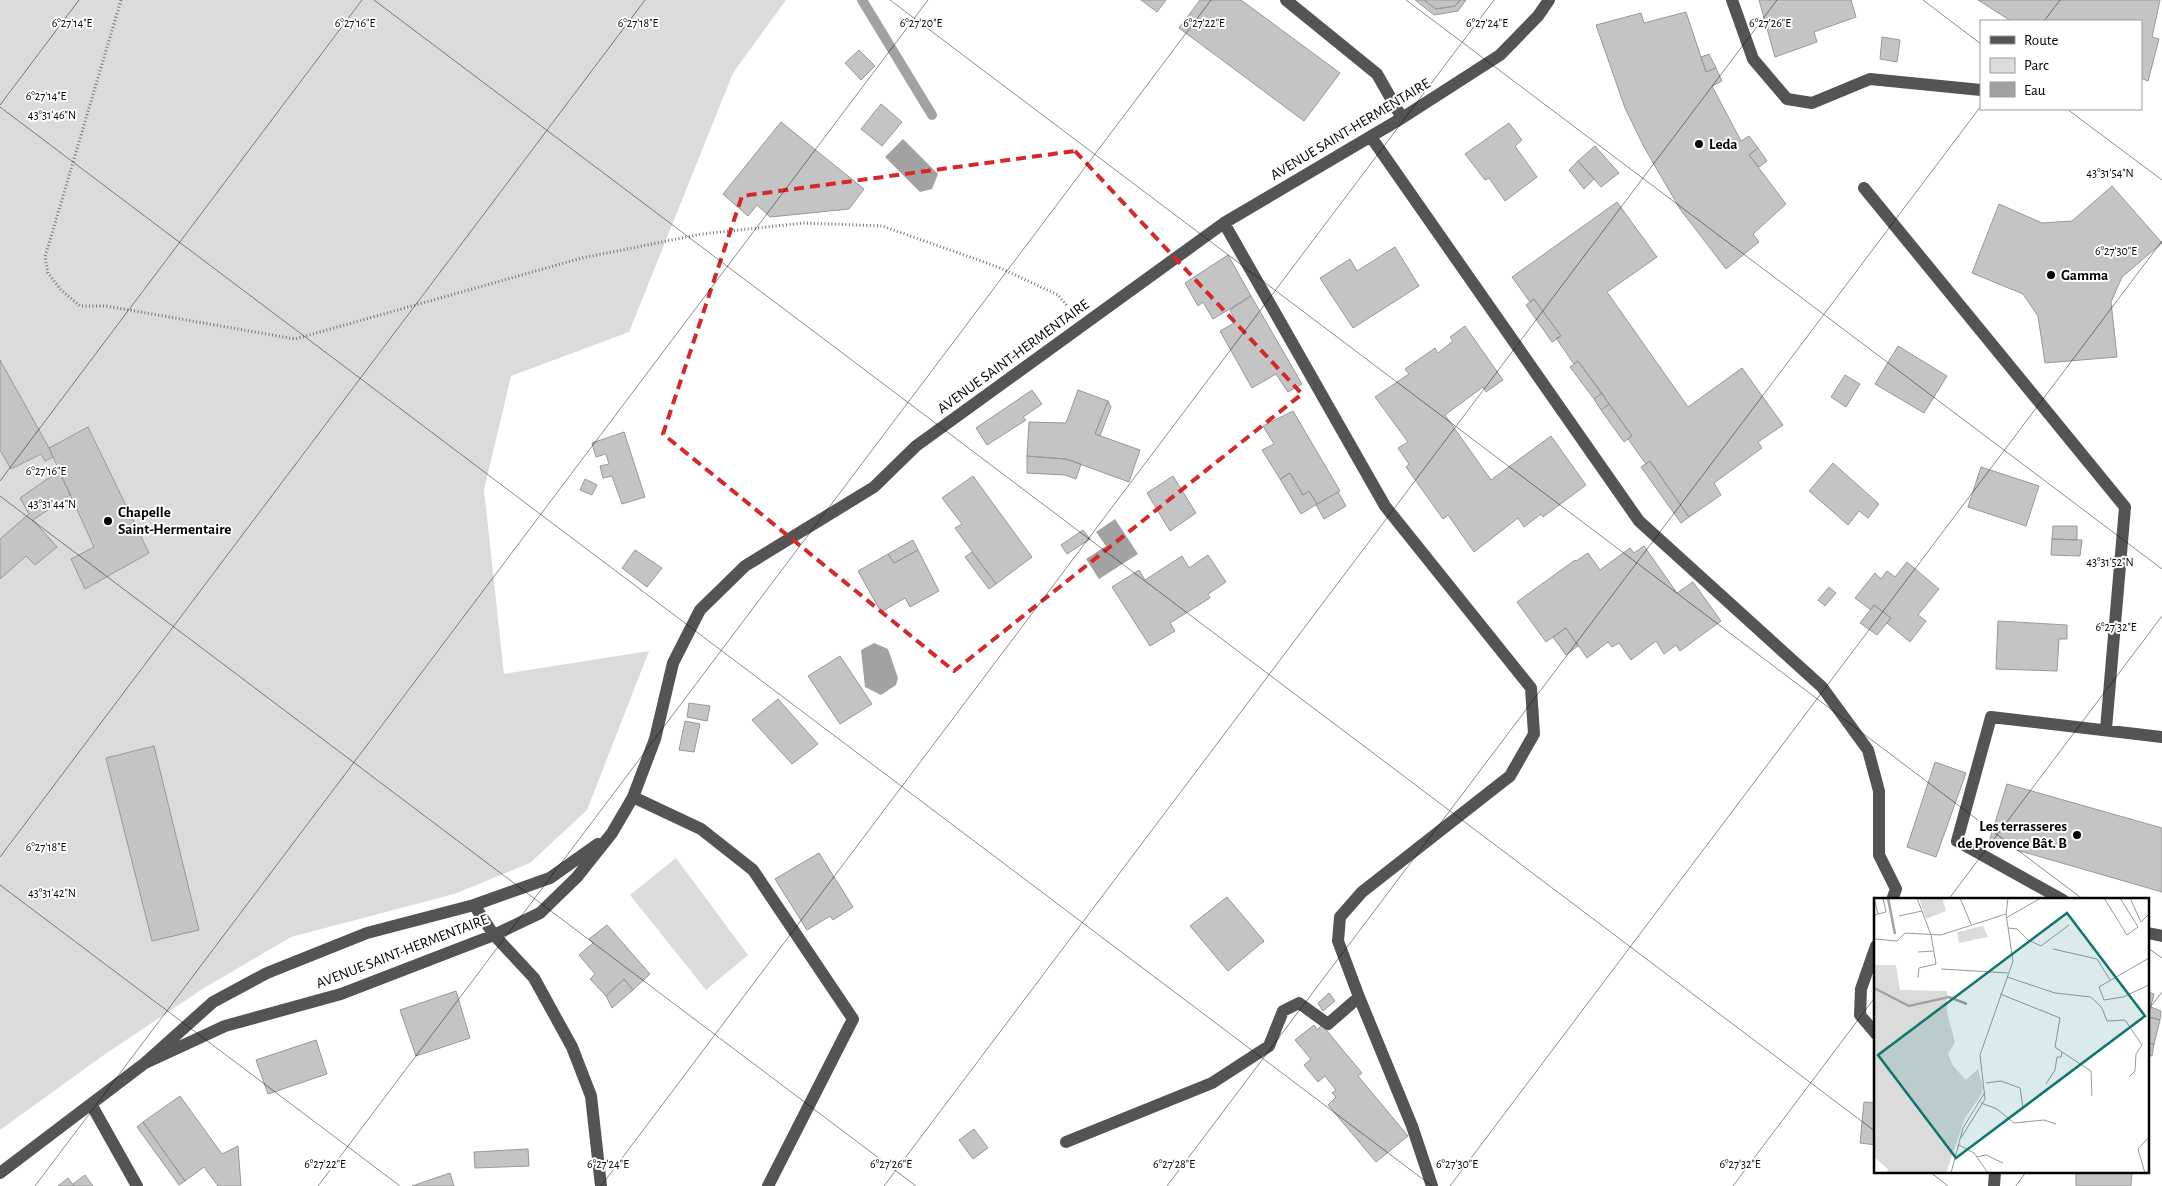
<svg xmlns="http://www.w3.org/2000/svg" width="2162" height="1186" viewBox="0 0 2162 1186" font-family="'Alegreya Sans',sans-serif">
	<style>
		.green { fill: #dbdbdb }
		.water { fill: #a2a2a2 }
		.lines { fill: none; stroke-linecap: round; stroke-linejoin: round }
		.stream { stroke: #a2a2a2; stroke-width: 10 }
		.building { fill: #c4c4c4; stroke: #989898 }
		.path { stroke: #767676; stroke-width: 3; stroke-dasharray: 1 2.5; stroke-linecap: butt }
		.minor { stroke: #545454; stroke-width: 12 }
		.marked { fill: none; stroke: #d62828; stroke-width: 4; stroke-dasharray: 10 6; stroke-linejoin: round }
		.ticks { fill: none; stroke: #000; stroke-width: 1; stroke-opacity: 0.45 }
		.poi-dot { fill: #000; stroke: #fff; stroke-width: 2 }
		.labels { text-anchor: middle; stroke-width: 4; stroke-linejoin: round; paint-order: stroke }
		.street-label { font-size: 15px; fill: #000; stroke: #fff }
		.poi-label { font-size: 15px; font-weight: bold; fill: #000; stroke: #fff; text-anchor: start }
		.inset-river { fill: none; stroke: #a2a2a2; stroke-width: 2.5 }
		.inset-road { fill: none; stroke: #999; stroke-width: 1 }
		.view { fill: #0f766e; fill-opacity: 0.15; stroke: #0f766e; stroke-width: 2.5 }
		.inset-edge { fill: none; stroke: #000; stroke-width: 2.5 }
		.ticks-label { font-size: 12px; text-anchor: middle; fill: #000; stroke: #fff; stroke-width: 4; stroke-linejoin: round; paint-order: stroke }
	</style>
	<rect width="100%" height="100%" fill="#fff"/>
	<path class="green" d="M0,0h786l-53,73 -104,259 -118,44 -27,114 20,184 145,-23 -62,159 -57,53 -76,31 -163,43 -87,51 -103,69 -101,73z
		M676,858l72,97 -42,35 -76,-95z"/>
	<path class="water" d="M903,139l35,35 -6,15 -12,3 -35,-35z
		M1115,519l23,35 -39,25 -13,-20 20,-13 -10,-14z
		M874,643l14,6 10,29 -2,7 -15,10 -16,-8 -4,-37z"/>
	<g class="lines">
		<path class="stream" d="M862,0l70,115"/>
	</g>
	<path class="building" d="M1141,0h25l-9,12z
		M1200,0h41l99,73 -36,48 -125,-93z
		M1415,0h9l12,9 19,-3 5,-6h6l-8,11 -24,4z
		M1424,0h36l-5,6 -19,3z
		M1759,0h92l5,17 -42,15 3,10 -42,15z
		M1978,0h182l-8,37 7,2 -11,42 -7,-3v-57h-130z
		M1686,12l20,60 10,-4 6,13 -10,5 29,55 8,-5 9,12 -9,7 37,49 -33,30 6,8 -33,27 -46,-60 -36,-62 -19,-39 -29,-83 45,-12 3,10z
		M1882,37l18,3 -3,22 -17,-3z
		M859,50l16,16 -14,14 -16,-17z
		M1709,54l7,14 -10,4 -5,-15z
		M881,104l21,18 -20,24 -21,-17z
		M781,122l83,67 -15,20 -79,8 -13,-12 -9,11 -25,-22z
		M1509,123l13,17 -7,6 22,31 -32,24 -16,-23 -4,2 -20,-26z
		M1595,146l24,27 -18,14 -23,-26z
		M1758,148l9,13 -8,6 -10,-12z
		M1578,161l16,18 -10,10 -15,-19z
		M2112,186l50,57 -40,34 -11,25 6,55 -72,6 -7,-47 -15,-22 -51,-21 27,-69 43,19 30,-2z
		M1617,202l40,55 -50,35 81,115 54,-39 41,57 -25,17 4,6 -48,35 7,12 -32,22 -39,-56 -4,3 -18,-25 4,-3 -54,-75 -4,3 -18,-26 5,-2 -27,-37 -4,3 -18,-25z
		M1395,247l24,39 -66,42 -33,-50 30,-19 7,12z
		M1228,255l23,41 -38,23 -10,-17 -5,4 -13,-23z
		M1251,296l51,88 -14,8 -12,-18 -24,14 -32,-57 16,-9 -6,-12z
		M1534,299l27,37 -9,6 -26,-37z
		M1465,326l38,54 -17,12 -3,-5 -38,28 46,65 60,-44 35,49 -43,32 -2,-3 -17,13 -6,-9 -44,34 -26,-37 -5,4 -37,-52 3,-3 -11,-16 10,-6 -33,-45 34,-23 -4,-5 30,-21 3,5 15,-12 -3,-4z
		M1898,346l49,30 -23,37 -49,-29z
		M0,360l49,88 4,9 -8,4 -4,-7 -30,15 -11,-19z
		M1578,361l24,32 -8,6 -24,-32z
		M1845,375l15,9 -14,23 -15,-10z
		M1032,390l10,14 -19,13 3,3 -39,25 -11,-17z
		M1078,390l30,11 -13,33 45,16 -11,32 -63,-23 -39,-3 2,-34 37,1z
		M1602,393l7,11 -8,6 -7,-11z
		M1108,401l3,6 -11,29 -5,-2z
		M1609,404l23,32 -8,6 -23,-32z
		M1293,411l47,80 -23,13 -8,-13 -6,4 -13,-22 -10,6 -18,-29 12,-6 -11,-18z
		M88,427l61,126 -64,36 -14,-30 23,-12 -45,-99z
		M624,432l21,65 -23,7 -10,-28 -9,2 -3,-12 9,-2 -3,-10 -10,3 -4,-14z
		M1027,456l39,3 15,5 -5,15 -11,-4 -38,-2z
		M1650,461l39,56 -8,6 -40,-56z
		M1833,463l46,41 -11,14 -9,-7 -11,14 -39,-34z
		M1981,467l58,19 -13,40 -58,-19z
		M59,471l11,24 -37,25 24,27 -22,18 -9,-9 -26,23v-40l29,-25 -9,-16z
		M1290,473l13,22 6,-4 8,13 -16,10 -21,-35z
		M973,476l59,81 -36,27 -41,-56 7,-4 -20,-26z
		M1173,476l23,37 -26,18 -23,-38z
		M585,479l12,6 -5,10 -12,-5z
		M1338,492l8,14 -22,13 -8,-14z
		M2053,526h24v14l-25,-1z
		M1083,530l7,9 -23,15 -6,-9z
		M2052,539l30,1 -2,16 -29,-1z
		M913,540l5,10 -24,13 -6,-9z
		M1644,546l33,47 16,-11 28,39 -41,30 -4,-6 -12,9 -8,-13 -25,19 -12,-17 -7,4 -4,-5 -21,16 -21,-30 -20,14 -29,-40 58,-42 1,1 12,-8 12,17 30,-22 4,5z
		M635,550l27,18 -15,19 -25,-19z
		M918,550l21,41 -29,16 -5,-9 -24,14 -23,-41 30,-17 6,9z
		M972,552l24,32 -7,5 -24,-32z
		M1208,555l18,27 -18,12 2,4 -40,25 5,8 -25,15 -38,-59 27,-17 6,10 37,-24 7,12z
		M1907,562l32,27 -21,26 8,6 -16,21 -23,-19 4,-5 -17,-13 -3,5 -16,-12 20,-25 6,6 6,-8 8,6z
		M1829,587l7,6 -11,13 -7,-6z
		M1874,605l17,13 -14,17 -17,-12z
		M1998,621l69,4v14h-8l-2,32 -61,-2z
		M1566,628l12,18 -12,9 -13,-18z
		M840,656l32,48 -32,20 -32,-48z
		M778,699l40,45 -26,20 -40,-44z
		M689,703l21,3 -3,15 -20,-4z
		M685,721l15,3 -6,28 -15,-2z
		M154,746l45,184 -47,11 -46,-183z
		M1935,762l31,11 -30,84 -29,-10z
		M2007,784l155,44v64l-173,-50z
		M819,853l34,54 -20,13 -3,-4 -23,14 -32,-51z
		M1227,897l37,44 -36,30 -38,-45z
		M607,925l43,49 -17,16 -9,-11 -18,17 -16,-17 5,-5 -16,-19 14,-12 -4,-4z
		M624,979l9,11 -21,18 -6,-12z
		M456,991l14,47 -54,18 -16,-46z
		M2148,992l6,2 -6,23z
		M1329,993l6,8 -12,10 -5,-8z
		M2151,1007l10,4 -1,9 -12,-3z
		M2148,1017l12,3 -6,24 -6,-1z
		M1314,1025l3,5 5,-5 40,48 -4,3 50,60 -32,26 -48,-57 8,-8 -4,-4 4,-3 -11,-14 -7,6 -14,-17 7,-6 -16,-19z
		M316,1040l11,34 -59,20 -12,-34z
		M2148,1043l6,1 -2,12 -4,-1z
		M180,1096l42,58 16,-8 3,40h-23l-14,-19 -19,14 -42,-59z
		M1864,1102l12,1v42l-16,-2z
		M143,1122l42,59 -6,4 -42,-58z
		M974,1129l14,19 -15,11 -14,-19z
		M528,1149l1,17 -54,2 -1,-16z
		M2076,1172h56l-1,14h-55z
		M450,1173l4,13h-42z
		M85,1175l8,11h-19l-1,-2z
		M68,1178l6,8h-16z"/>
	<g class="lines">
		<path class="path" d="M121,0l-76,257 3,16 13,17 19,16h26l189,33 287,-81 120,-24 102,-11 78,3 116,41 60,28 10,12"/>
		<path class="minor" d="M1286,0l91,74 25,44
			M1732,0l21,59 34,40 25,4 58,-24 111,11
			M1371,137l268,384 183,166 46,63 11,41v64l17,34 -4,11
			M1864,188l261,319 -19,222
			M633,797l68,32 52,41 100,149 -85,167
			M2063,900l-106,-59 34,-124 171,20
			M474,905l20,30 40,43 38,69 19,49 10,90
			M2148,933l14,3
			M1876,946l-15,43 -1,26 16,19
			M1359,997l53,129 20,60
			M145,1063l80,-37 116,-32 153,-59 46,-22 37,-36 35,-44 21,-36 22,-58 18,-76 27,-53 45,-44 129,-79 42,-41 308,-223 178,-105 98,-63 38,-39 11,-16
			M91,1104l46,82
			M1066,1142l146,-59 57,-37 14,-35 16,-8 29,21 31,-27 -21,-56 2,-24 22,-25 148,-116 24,-42 -3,-46 -146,-182 -161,-283
			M0,1173l145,-110 68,-61 54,-29 100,-40 107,-28 76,-27 48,-34
			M1994,1186l1,-14"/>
	</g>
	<path class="marked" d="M1075,151l227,243 -348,277 -291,-237 79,-238z"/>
	<path class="ticks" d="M374,0l1502,1132M890,0l1194,900M1406,0l756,569M1923,0l58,44M2044,21l16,-21M0,105l79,-105M0,107l1432,1079M2067,109l95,71M0,481l362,-481M0,496l916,690M0,857l645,-857M0,885l400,301M1948,900l214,-284M2148,948l14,10M2148,1010l14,-18M1930,1172l18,14M35,1186l893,-1186M318,1186l893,-1186M601,1186l893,-1186M884,1186l893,-1186M1167,1186l814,-1080M1450,1186l712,-945M1733,1186l143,-190M2016,1186l10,-14"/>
	<g class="poi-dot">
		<circle cx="1699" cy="144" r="5"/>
		<circle cx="2051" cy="275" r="5"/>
		<circle cx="108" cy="521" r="5"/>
		<circle cx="2077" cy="835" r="5"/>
	</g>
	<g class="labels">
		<g class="street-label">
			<text transform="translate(1350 129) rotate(-31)" y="5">AVENUE SAINT-HERMENTAIRE</text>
			<text transform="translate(1013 356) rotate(-36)" y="5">AVENUE SAINT-HERMENTAIRE</text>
			<text transform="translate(402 951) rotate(-21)" y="5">AVENUE SAINT-HERMENTAIRE</text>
		</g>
		<g class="poi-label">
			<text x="1709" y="149">Leda</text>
			<text x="2061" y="280">Gamma</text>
			<text x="118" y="517">Chapelle<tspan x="118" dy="17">Saint-Hermentaire</tspan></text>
			<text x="2067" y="831" text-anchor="end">Les terrasseres<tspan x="2067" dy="17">de Provence Bât. B</tspan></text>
		</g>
	</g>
	<g transform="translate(1874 898)">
		<rect width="275" height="275" fill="#fff"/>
		<path d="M45,0h23l4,13 -20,8zM109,28l5,11 -29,6 -2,-11zM0,67h22l4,25 47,1v22l8,29 -7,12 5,12 13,14 12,-11 5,18 -2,8 -16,23 -19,55h-59l1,-4 -14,-12z" fill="#dbdbdb"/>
		<path class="inset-river" d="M14,0l7,36M0,90l35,18 40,-9 18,7"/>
		<path class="inset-road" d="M0,0l4,16M43,0l14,37 5,29 -17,4 -1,10M86,0l11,26M230,0l23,37 11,-8 -18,-29M256,0l11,24 8,-8M0,17l12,-3 -3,-14M25,18l23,-5M132,20l35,-20M134,30l9,1 11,11 13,6 28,-21M0,41l23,2 8,-8 36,2 65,-21M179,51l44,10 13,21M44,54l16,-1M275,60l-50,29 5,13 19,-3 26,-12M67,71l67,4M133,79l48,16 36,4 11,11 5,13 18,-1 17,25 -6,9 -1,17 -6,6M126,96l60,24 -5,29 7,5 -1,5h-4l-2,13 -9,14M188,154l29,19 1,25M112,185l15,-2 19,7 3,20M107,205l16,6 17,14 30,-3 12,4M87,240l24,-39 -5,-44 33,-94 -7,-47 2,-16M85,247l15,8 14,20M103,259l9,-2 17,8M77,275l12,-45 22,-36M271,275l-7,-24 11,-12"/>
		<path class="view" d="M193,15l78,103 -189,142 -78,-103z"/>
		<rect width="275" height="275" class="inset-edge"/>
	</g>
	<g class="ticks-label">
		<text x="72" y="27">6°27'14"E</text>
		<text x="355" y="27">6°27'16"E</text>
		<text x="638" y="27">6°27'18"E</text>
		<text x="921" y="27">6°27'20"E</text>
		<text x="1204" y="27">6°27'22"E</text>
		<text x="1487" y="27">6°27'24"E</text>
		<text x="1770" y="27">6°27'26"E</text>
		<text x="46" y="100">6°27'14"E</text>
		<text x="52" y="119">43°31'46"N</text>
		<text x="2110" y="177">43°31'54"N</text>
		<text x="2116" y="255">6°27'30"E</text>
		<text x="46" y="475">6°27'16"E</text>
		<text x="52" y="508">43°31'44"N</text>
		<text x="2110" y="566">43°31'52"N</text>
		<text x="2116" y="631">6°27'32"E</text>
		<text x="46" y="851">6°27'18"E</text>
		<text x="52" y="897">43°31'42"N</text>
		<text x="325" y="1168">6°27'22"E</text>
		<text x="608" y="1168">6°27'24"E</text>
		<text x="891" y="1168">6°27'26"E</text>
		<text x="1174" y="1168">6°27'28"E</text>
		<text x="1457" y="1168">6°27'30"E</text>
		<text x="1740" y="1168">6°27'32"E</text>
	</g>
	<rect x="1980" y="20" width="162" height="90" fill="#ffffff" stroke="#999999"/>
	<rect x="1990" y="36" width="25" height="8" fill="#545454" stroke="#999999"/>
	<text x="2024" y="45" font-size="15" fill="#000000">Route</text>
	<rect x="1990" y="58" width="25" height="15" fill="#dbdbdb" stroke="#999999"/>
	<text x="2024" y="70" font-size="15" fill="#000000">Parc</text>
	<rect x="1990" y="82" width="25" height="15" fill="#a2a2a2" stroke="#999999"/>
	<text x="2024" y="95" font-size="15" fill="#000000">Eau</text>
</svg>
